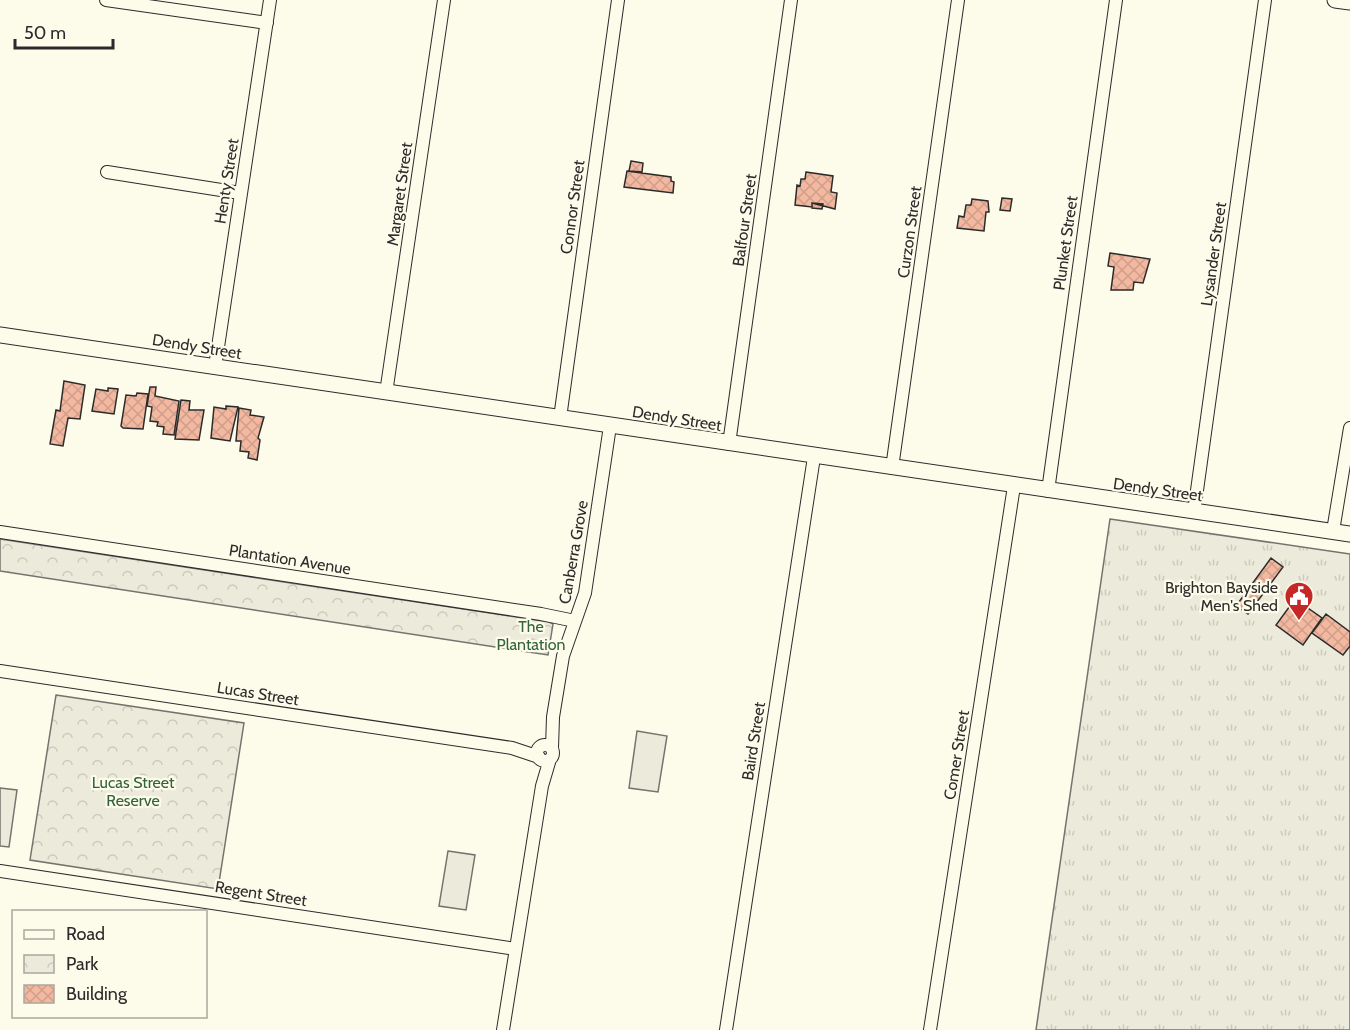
<svg xmlns="http://www.w3.org/2000/svg" width="1350" height="1030" viewBox="0 0 1350 1030" font-family="Cabin,sans-serif">
	<style>
		.grass { fill: url(#grass-tufts); stroke: #74746e; stroke-width: 1.5 }
		.park { fill: url(#park-crowns); stroke: #74746e; stroke-width: 1.5 }
		.pitch { fill: #ecebdb; stroke: #74746e; stroke-width: 1.5 }
		.building { fill: url(#building-cross-hatch); stroke: #2b2b2b; stroke-width: 1.5 }
		.lines { fill: none; stroke-linecap: round; stroke-linejoin: round }
		.minor-casing { stroke: #2b2b2b; stroke-width: 14 }
		.tertiary-casing { stroke: #2b2b2b; stroke-width: 17 }
		.minor { stroke: #fdfbea; stroke-width: 12 }
		.tertiary { stroke: #fdfbea; stroke-width: 15 }
		.labels { text-anchor: middle; stroke-width: 4.5; stroke-linejoin: round; paint-order: stroke }
		.street-label { font-size: 16px; fill: #2b2b2b; stroke: #fdfbea }
		.poi-label { font-size: 16px; fill: #2b2b2b; stroke: #fdfbea; text-anchor: end }
		.park-label { font-size: 16px; fill: #34623c; stroke: #fdfbea }
	</style>
	<defs>
		<pattern id="grass-tufts" width="24" height="20" patternUnits="userSpaceOnUse" patternTransform="scale(1.5)"><rect width="24" height="20" fill="#ecebdb"/><path d="M3 7l-1-3M5 7V3M7 7l1-3M15 17l-1-3M17 17v-4M19 17l1-3" fill="none" stroke="#cbcabc"/></pattern>
		<pattern id="park-crowns" width="20" height="18" patternUnits="userSpaceOnUse" patternTransform="scale(1.5)"><rect width="20" height="18" fill="#ecebdb"/><path d="M2 6a3 3 0 1 1 6 0M12 15a3 3 0 1 1 6 0" fill="none" stroke="#cbcabc"/></pattern>
		<pattern id="building-cross-hatch" width="8" height="8" patternUnits="userSpaceOnUse" patternTransform="scale(1.5)"><rect width="8" height="8" fill="#f2b8a0"/><path d="M0 0l8 8M0 8l8-8" fill="none" stroke="#d09e8a"/></pattern>
	</defs>
	<rect width="100%" height="100%" fill="#fdfbea"/>
	<path class="grass" d="M1110,519l240,35v476h-314z"/>
	<path class="park" d="M0,539l549,83 4,2 -5,31 -548,-84z
		M56,695l188,28 -26,166 -188,-29z"/>
	<path class="pitch" d="M637,731l30,5 -9,56 -29,-4z
		M0,788l17,2 -8,57 -9,-1z
		M448,851l27,4 -9,55 -27,-4z"/>
	<path class="building" d="M631,161l12,2 -1,9 -13,-1z
		M627,171l44,6v4l3,1 -1,11 -49,-6z
		M806,172l27,4 -2,16 6,1 -2,16 -23,-6v4l-17,-2 2,-20 3,1 1,-7h4z
		M1002,198l10,1 -2,12 -10,-1z
		M972,199l16,2 1,11h-3l-2,19 -27,-3 2,-12 5,1 2,-12h5z
		M812,203l11,1 -1,5 -10,-1z
		M1110,253l40,6 -7,24 -9,-1 -1,8h-22l3,-23 -6,-1z
		M64,381l21,4 -5,34 -12,-1 -5,28 -13,-2 6,-34 4,1z
		M150,387h6l-1,9 24,5 -5,34 -11,-1 1,-7 -7,-1 1,-4 -8,-1 2,-14 -5,-1z
		M108,388l10,1 -4,25 -22,-3 4,-22 12,2z
		M137,393l11,1 -5,35 -20,-1 -2,-2 5,-31 10,1z
		M181,400l9,1 -1,9h15l-5,30 -24,-1z
		M226,406l12,1 -8,34 -19,-3 3,-31 12,2z
		M239,408l12,2 -1,5 14,2 -6,21 2,2 -3,20 -9,-2 1,-6 -9,-1 1,-10h-5z
		M1271,558l12,9 -35,47 -12,-8z
		M1295,599l27,19 -19,27 -27,-20z
		M1326,614l24,18v14l-7,9 -31,-22z"/>
	<g class="lines">
		<g class="minor-casing">
			<path id="minor" d="M106,0l161,23
				M107,172l133,21
				M215,367l55,-367
				M386,393l58,-393
				M560,418l58,-418
				M729,444l62,-444
				M892,468l66,-468
				M1048,491l68,-491
				M1194,512l71,-512
				M1333,531l17,-103
				M0,532l541,82 34,7
				M0,671l512,77 27,9
				M537 753a8 8 0 1 1 16 0a8 8 0 1 1-16 0Z
				M552,748l1,-31 10,-61 22,-63 25,-167
				M0,871l516,78
				M503,1030l39,-244 8,-27
				M726,1030l88,-573
				M930,1030l84,-544"/>
		</g>
		<g class="tertiary-casing">
			<path id="tertiary" d="M1335,0l15,2
				M0,335l1350,199"/>
		</g>
		<use href="#minor" class="minor"/>
		<use href="#tertiary" class="tertiary"/>
	</g>
	<defs>
		<g id="civic-pin" transform="scale(1.5)"><path d="M0 17L-7.5 6A9.5 9.5 0 1 1 7.5 6Z" fill="#c62828" stroke="#fdfbea"/><path d="M-.6-6.5H3V-4.5H.6V-3L4-1V1h2V6H-6V1h2V-1L-.6-3ZM-1.2 2.5V6h2.4V2.5Z" fill="#fff"/></g>
	</defs>
	<g fill-rule="evenodd">
		<use href="#civic-pin" x="1299" y="596"/>
	</g>
	<g class="labels">
		<g class="street-label">
			<text transform="translate(226 181) rotate(-81)" y="6">Henty Street</text>
			<text transform="translate(399 194) rotate(-82)" y="6">Margaret Street</text>
			<text transform="translate(572 207) rotate(-82)" y="6">Connor Street</text>
			<text transform="translate(744 220) rotate(-82)" y="6">Balfour Street</text>
			<text transform="translate(909 232) rotate(-82)" y="6">Curzon Street</text>
			<text transform="translate(1065 243) rotate(-82)" y="6">Plunket Street</text>
			<text transform="translate(1213 254) rotate(-82)" y="6">Lysander Street</text>
			<text transform="translate(197 346) rotate(9)" y="6">Dendy Street</text>
			<text transform="translate(677 418) rotate(9)" y="6">Dendy Street</text>
			<text transform="translate(1158 489) rotate(8)" y="6">Dendy Street</text>
			<text transform="translate(573 552) rotate(-80)" y="6">Canberra Grove</text>
			<text transform="translate(290 559) rotate(9)" y="6">Plantation Avenue</text>
			<text transform="translate(258 693) rotate(9)" y="6">Lucas Street</text>
			<text transform="translate(753 741) rotate(-81)" y="6">Baird Street</text>
			<text transform="translate(956 755) rotate(-81)" y="6">Comer Street</text>
			<text transform="translate(261 893) rotate(9)" y="6">Regent Street</text>
		</g>
		<g class="poi-label">
			<text x="1278" y="593">Brighton Bayside<tspan x="1278" dy="18">Men's Shed</tspan></text>
		</g>
		<g class="park-label">
			<text x="531" y="632">The<tspan x="531" dy="18">Plantation</tspan></text>
			<text x="133" y="788">Lucas Street<tspan x="133" dy="18">Reserve</tspan></text>
		</g>
	</g>
	<rect x="12" y="910" width="195" height="108" fill="#fdfbea" stroke="#a9a89e" stroke-width="1.5"/>
	<rect x="24" y="930" width="30" height="9" fill="#fdfbea" stroke="#a9a89e" stroke-width="1.5"/>
	<text x="66" y="940" font-size="18" fill="#2b2b2b">Road</text>
	<rect x="24" y="955" width="30" height="18" fill="url(#park-crowns)" stroke="#a9a89e" stroke-width="1.5"/>
	<text x="66" y="970" font-size="18" fill="#2b2b2b">Park</text>
	<rect x="24" y="985" width="30" height="18" fill="url(#building-cross-hatch)" stroke="#a9a89e" stroke-width="1.5"/>
	<text x="66" y="1000" font-size="18" fill="#2b2b2b">Building</text>
	<path d="M15 39v9h98v-9" fill="none" stroke="#2b2b2b" stroke-width="3"/>
	<text x="24" y="39" font-size="18" fill="#2b2b2b" stroke="#fdfbea" stroke-width="4.5" paint-order="stroke">50 m</text>
</svg>
